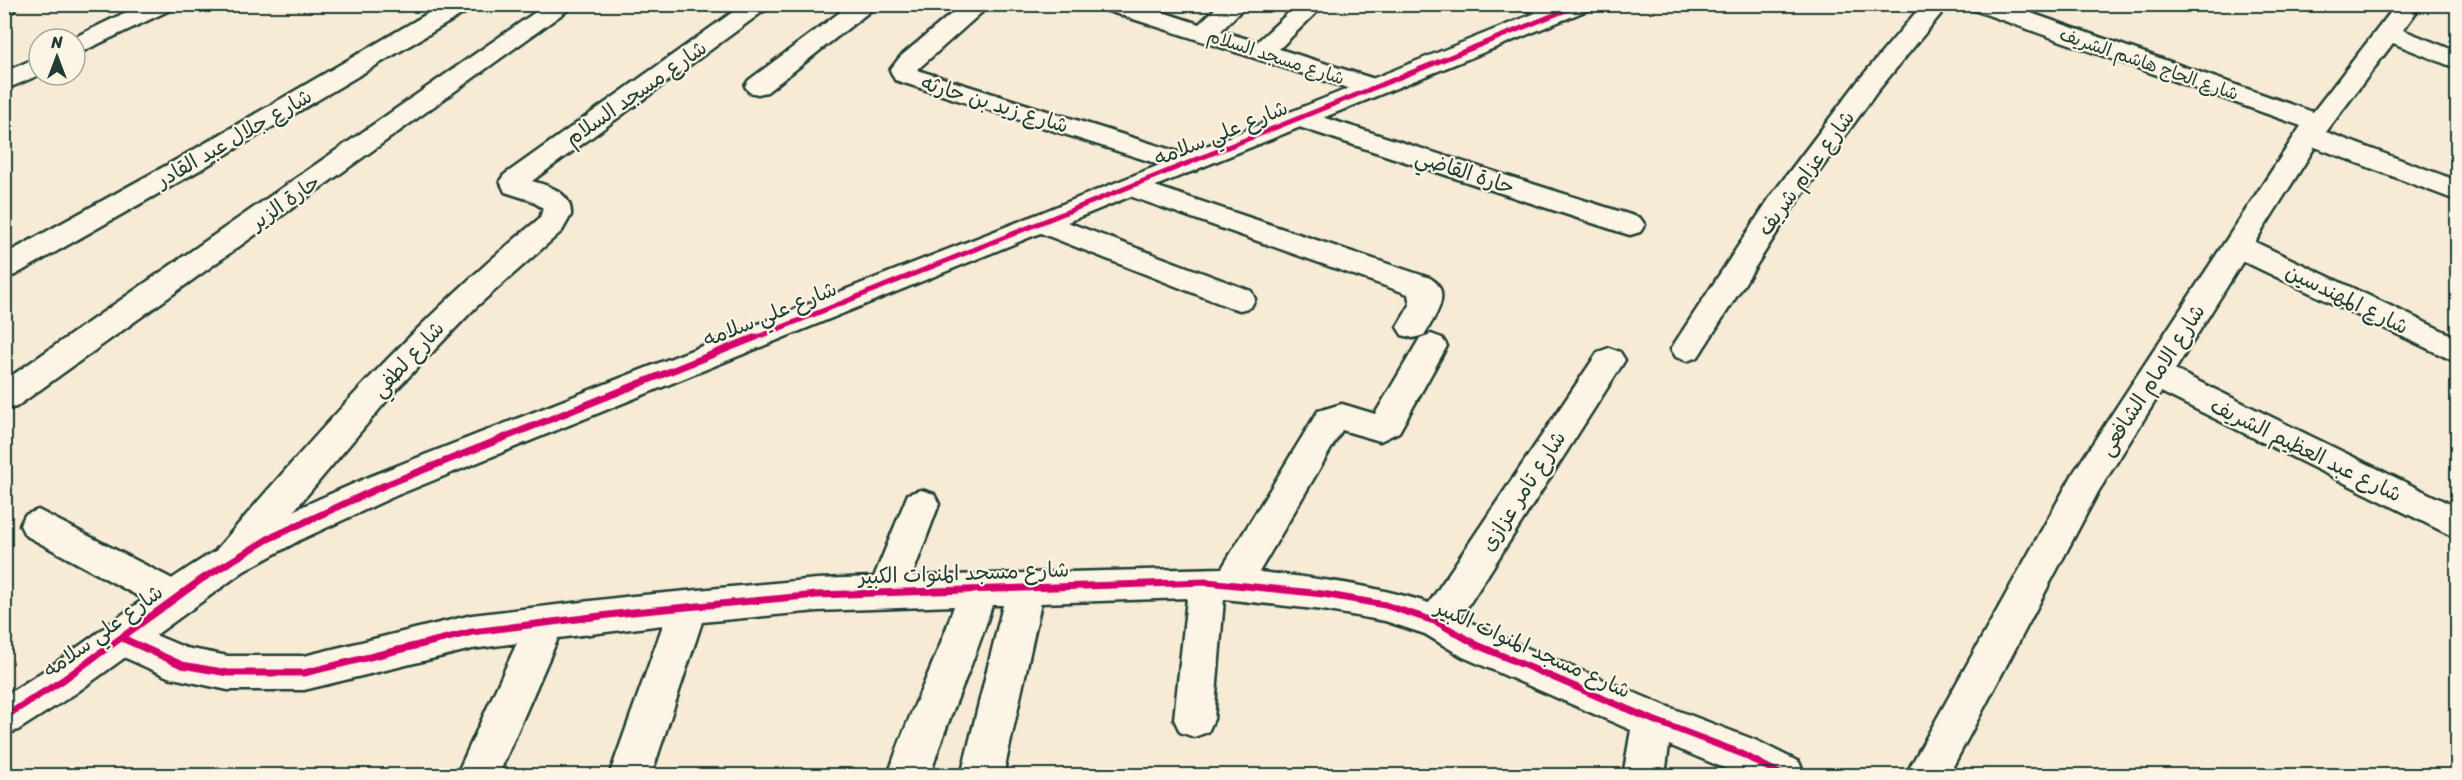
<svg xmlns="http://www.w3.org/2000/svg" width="2462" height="780" viewBox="0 0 2462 780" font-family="Sriracha,'Playpen Sans Arabic',sans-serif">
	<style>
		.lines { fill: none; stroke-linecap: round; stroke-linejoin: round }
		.street-casing { stroke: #1f3d34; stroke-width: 5 }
		.secondary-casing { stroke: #1f3d34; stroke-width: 5 }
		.street { fill: #fcf5e5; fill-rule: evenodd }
		.secondary { fill: #fcf5e5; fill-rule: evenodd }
		.cycleway-far1-casing { stroke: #fcf5e5; stroke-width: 8 }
		.cycleway-casing { stroke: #fcf5e5; stroke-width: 10 }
		.cycleway-far1 { stroke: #d6006c; stroke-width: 5 }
		.cycleway { stroke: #d6006c; stroke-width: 7 }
		.labels { text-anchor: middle; stroke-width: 4.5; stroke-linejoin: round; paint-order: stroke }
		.far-street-label { font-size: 18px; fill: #1f3d34; stroke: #fcf5e5 }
		.street-label { font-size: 21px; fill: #1f3d34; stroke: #fcf5e5 }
	</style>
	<rect width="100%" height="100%" fill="#f7ebd5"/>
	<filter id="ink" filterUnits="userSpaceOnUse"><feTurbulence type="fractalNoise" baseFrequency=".0167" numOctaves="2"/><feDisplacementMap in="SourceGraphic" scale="12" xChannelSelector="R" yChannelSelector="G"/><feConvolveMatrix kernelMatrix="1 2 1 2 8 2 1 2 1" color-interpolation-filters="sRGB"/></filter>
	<g filter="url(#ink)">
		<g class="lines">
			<g class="street-casing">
				<path id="street" d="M4,4h14l-5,7 -9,2z
					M143,4h32l-3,5 -97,46v-16h-4z
					M444,4h30l-3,5 -273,162 -183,104 -11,3v-23l174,-96z
					M547,4h29l-560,403 -12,3v-29z
					M744,4h29l-241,177c18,5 40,12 39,34l-9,16 -87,77 -81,84 -151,179 -13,4 -13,-4 -5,-11 5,-11c101,-118 203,-233 323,-331l3,-10 -13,-8 -25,-8 -5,-11 4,-6z
					M851,4h28l-112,88 -9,2 -9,-2 -4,-6 4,-6z
					M963,4h28l-74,66 280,88 4,6 -4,6 -10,3 -10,-3 -282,-90 -5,-10 10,-13z
					M1099,4h39l61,20 21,-20h27l-26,27 36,11 41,-38h27l-46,45 102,32 4,6 -4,6 -9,2 -9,-2 -261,-84z
					M1521,4c15,0 41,-4 50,9l-3,5 -9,2 -35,-11z
					M1923,4h26l-73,89 -84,116 -94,148 -11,4 -11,-4 -5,-8 5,-8 95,-145 87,-115z
					M1968,4h37l308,108 84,-108h25l-19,26 55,22v17l-65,-26 -67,89 132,49v20l-143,-54 -60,95 203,96v25l-215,-102 -68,109 283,138v31l-297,-147 -63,100 -150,284h-43l169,-304 227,-346 -330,-117z
					M39,57v18l-35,15v-18z
					M1300,110l340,108 5,7 -5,7 -10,3 -10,-3 -330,-108 -3,-6 3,-6z
					M1131,178l299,100c24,14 4,40 -6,57l-11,3 -11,-3 -5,-8 13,-22 -2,-11 -287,-101 -4,-6 4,-6z
					M1043,213l208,78 4,8 -4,8 -11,3 -11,-3 -196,-77 -5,-7 5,-7z
					M1431,334l11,4 5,8 -48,86 -19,9 -38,-11 -83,142c58,6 114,13 170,31l169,-251 11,-4 11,4 5,8 -5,8 -159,249 30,16 175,73 89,34 44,22 6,14h-62l-74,-31 -4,31h-42l8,-46 -168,-73 -38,-23 -40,-13 -62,-11 -99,-11 -10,120 -6,13 -14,5 -14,-5 -6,-13 13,-121 -146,5 -38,173h-42l42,-171h-11c-17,58 -45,112 -62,171h-42c18,-59 48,-112 66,-170l-137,5 -115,11 -51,154h-42l54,-151 -105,13 -60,138h-42l61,-133 -45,6 -168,41h-76l-60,-13 -60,-27 -5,-12 5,-12 14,-5 64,27 42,8h76l168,-41 161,-19 184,-17 57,-2 34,-83 13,-4 13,4 5,10 -27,72 310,-8 96,-157 24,-7 33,10 45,-76z
					M38,510l152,78 6,11 -6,11 -13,5 -13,-5 -139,-75 -5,-10 5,-10z"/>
			</g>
			<g class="secondary-casing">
				<path id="secondary" d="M1558,4h35l-3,5 -1195,487 -95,44 -56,31 -168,122 -58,37 -14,5v-39c65,-38 122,-87 184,-128 57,-38 120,-64 183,-92l662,-260z"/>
			</g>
			<use href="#street" class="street"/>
			<use href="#secondary" class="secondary"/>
			<g class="cycleway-far1-casing">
				<path id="cycleway-far1" d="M753,339l828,-335"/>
			</g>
			<g class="cycleway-casing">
				<path id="cycleway" d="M122,638l60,27 46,8h76l168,-41 161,-20 184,-17 390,-13 116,12 62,11 52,17 40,23 176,75 87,33 44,23
					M4,717l59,-37 139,-101 66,-40 115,-53 373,-149"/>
			</g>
			<use href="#cycleway-far1" class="cycleway-far1"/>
			<use href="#cycleway" class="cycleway"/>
		</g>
	</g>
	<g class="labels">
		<g class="far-street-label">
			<text transform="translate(1276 57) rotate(18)" y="6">شارع مسجد السلام</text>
			<text transform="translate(2149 64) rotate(19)" y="6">شارع الحاج هاشم الشريف</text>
		</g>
		<g class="street-label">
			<text transform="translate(636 93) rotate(-35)" y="7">شارع مسجد السلام</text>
			<text transform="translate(995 104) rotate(17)" y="7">شارع زيد بن حارثه</text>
			<text transform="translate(1221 133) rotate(-22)" y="7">شارع علي سلامه</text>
			<text transform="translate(234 138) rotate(-30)" y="7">شارع جلال عبد القادر</text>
			<text transform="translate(1465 172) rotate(18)" y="7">حارة القاضي</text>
			<text transform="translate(1806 173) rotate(-54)" y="7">شارع عزام شريف</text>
			<text transform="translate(285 202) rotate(-35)" y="7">حارة الزير</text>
			<text transform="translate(2347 299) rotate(26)" y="7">شارع المهندسين</text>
			<text transform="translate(770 314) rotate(-22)" y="7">شارع علي سلامه</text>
			<text transform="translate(408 359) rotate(-47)" y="7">شارع لطفي</text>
			<text transform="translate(2152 380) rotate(-57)" y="7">شارع الامام الشافعى</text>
			<text transform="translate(2306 450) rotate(26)" y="7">شارع عبد العظيم الشريف</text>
			<text transform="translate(1523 491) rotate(-57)" y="7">شارع تامر عزازى</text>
			<text transform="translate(964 573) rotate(-2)" y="7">شارع مسجد المنوات الكبير</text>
			<text transform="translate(103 631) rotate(-36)" y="7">شارع علي سلامه</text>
			<text transform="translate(1533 649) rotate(24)" y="7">شارع مسجد المنوات الكبير</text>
		</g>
	</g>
	<rect width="2462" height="780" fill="none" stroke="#fcf5e5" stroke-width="24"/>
	<rect x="12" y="12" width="2438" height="756" fill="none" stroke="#1f3d34" stroke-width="2" filter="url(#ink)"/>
	<g transform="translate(57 57)"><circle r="28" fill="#fcf5e5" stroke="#a4ab9e" stroke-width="1.5"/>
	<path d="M0-4.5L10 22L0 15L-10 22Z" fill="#1f3d34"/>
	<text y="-9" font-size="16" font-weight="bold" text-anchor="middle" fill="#1f3d34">N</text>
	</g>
</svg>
